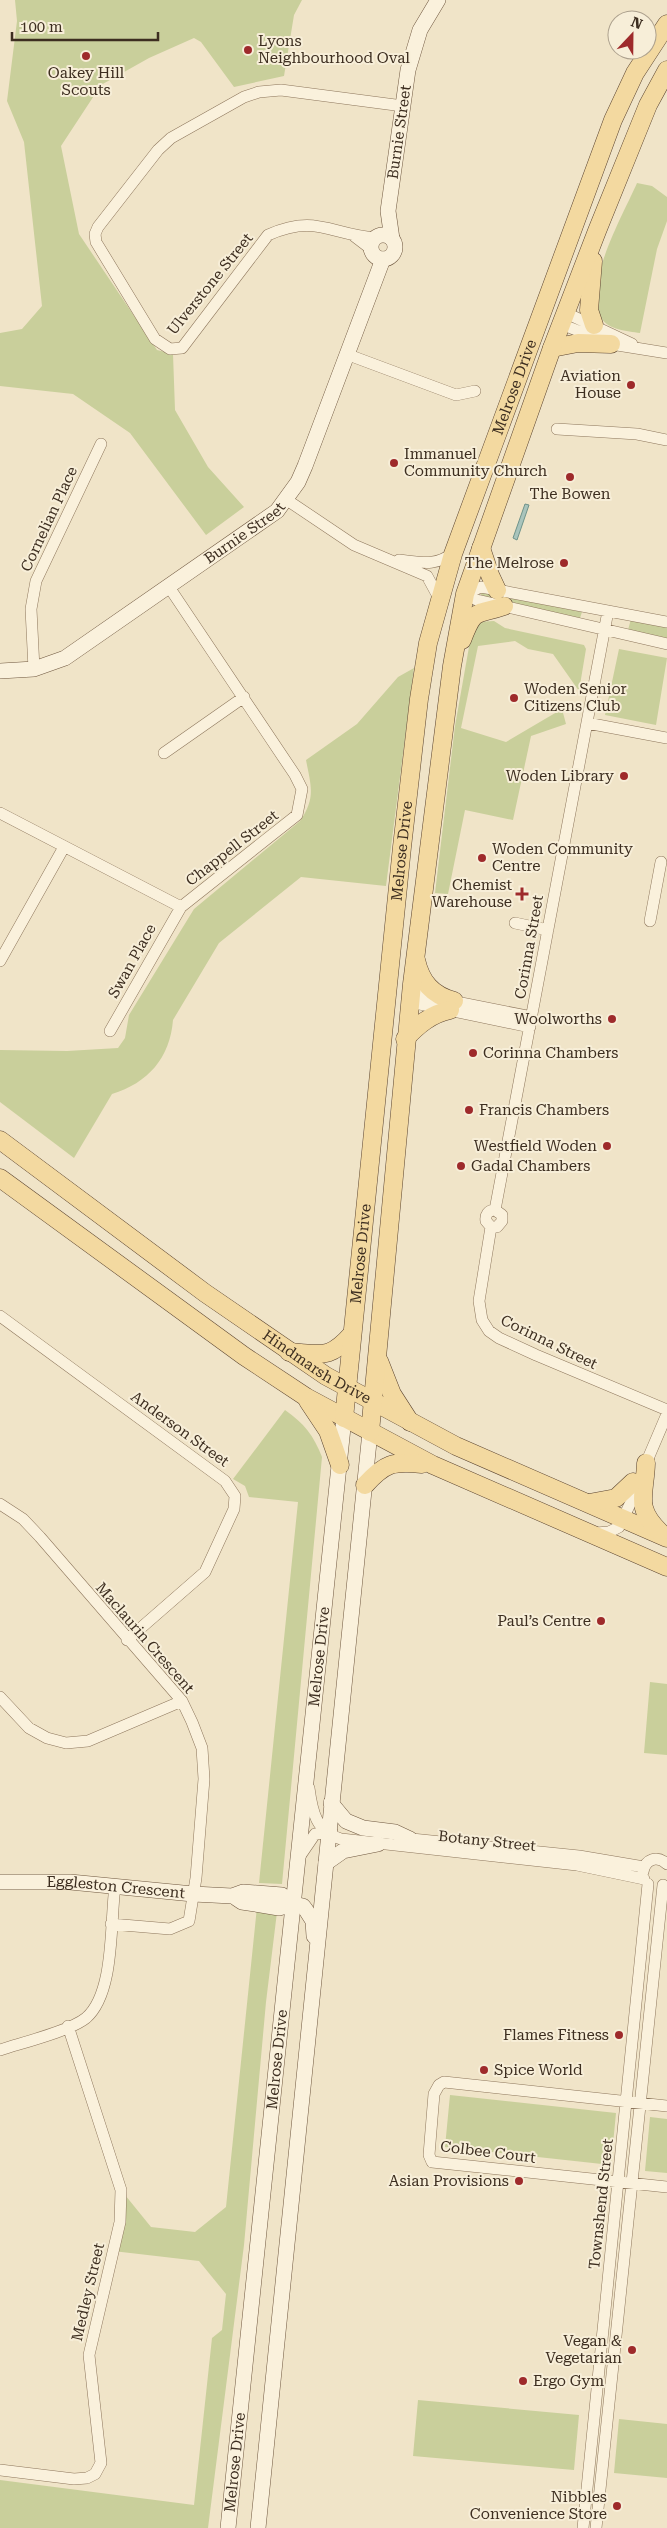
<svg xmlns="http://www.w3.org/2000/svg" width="667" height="2528" viewBox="0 0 667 2528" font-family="'Roboto Serif',serif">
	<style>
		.green { fill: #c9cf9b }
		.water { fill: #a9c4bc; stroke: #6f938a }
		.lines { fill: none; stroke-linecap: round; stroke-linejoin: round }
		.street-casing { stroke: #8d765c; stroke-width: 12 }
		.secondary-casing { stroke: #6f573f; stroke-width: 16 }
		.primary-casing { stroke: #5b4430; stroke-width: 19 }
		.street { stroke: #faf1dc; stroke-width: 11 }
		.secondary { stroke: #faf1dc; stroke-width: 15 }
		.primary { stroke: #f3d9a0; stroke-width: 18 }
		.poi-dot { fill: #9e2a2b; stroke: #f7eed8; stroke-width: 2 }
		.labels { text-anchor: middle; stroke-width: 4; stroke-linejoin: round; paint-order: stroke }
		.poi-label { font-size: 15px; fill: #3d2e20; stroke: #f7eed8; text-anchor: end }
		.street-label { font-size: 15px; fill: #3d2e20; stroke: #f7eed8 }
	</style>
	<rect width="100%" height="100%" fill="#f0e4c8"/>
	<path class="green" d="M15,0h287l-8,15 -10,61 -50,11 -33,-45 -7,-4 -45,20 -48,27 -40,61 18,88 78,116 16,4 2,56 33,57 36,40 -38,28 -76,-102 -57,-39 -73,-8v-53l22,-4 20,-23 -18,-164 -17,-41 10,-80z
		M637,183l15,3 15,11v24l-10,28 -17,84c-13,-2 -31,-3 -39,-15 -20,-30 23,-105 36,-135z
		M482,591l100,21 -2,6 -100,-20z
		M631,619l36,6v13l-39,-8z
		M494,621l11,7 79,17 2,4 -7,42 -26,-37 -25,-5 -13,-8 -37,5 -17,82 45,14 56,-33 4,15 -35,12 -18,84 -48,-10 -17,84 -13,-1 20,-167 17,-96 5,-8z
		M619,649l48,9 -11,67 -51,-10z
		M414,668l-28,218 -85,-9 -82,66 -46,77c-3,38 -25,63 -61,74l-38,64 -74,-56v-52l67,1 51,-3 7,-10 4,-23 65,-106 106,-88c16,-23 11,-35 6,-61l51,-36 41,-47z
		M285,1410c19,13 29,26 37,47l-40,427 -23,-1 39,-381 -49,-5 -4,-11 -12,-7z
		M650,1682l17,2v71l-23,-2z
		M257,1907l20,5 -11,90 -22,243 -36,283h-208v-48l194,25 18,-167 10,-8 4,-36 -27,-33 -86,-10 8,-61 30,37 44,5 31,-25z
		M450,2095l166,18 -5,52 -166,-18z
		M650,2117l17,2v54l-22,-2z
		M418,2400l161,15 -5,55 -161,-14z
		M619,2419l48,5v54l-53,-5z"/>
	<path class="water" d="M525,504l4,1 -12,35 -4,-2z"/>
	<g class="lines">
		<g class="street-casing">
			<path id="street" d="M354,236l17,13
				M375,238c-46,-4 -59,-24 -107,-3l-86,113 -12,1 -15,-10 -59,-97 -1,-8 3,-7 60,-77 13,-12 73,-41 15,-5 22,-2 122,16
				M566,313l66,31
				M561,324l50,20 56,9
				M346,354l110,41 19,-4
				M557,429l80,5 30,6
				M287,500l67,45 73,31 12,22
				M399,560c21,2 36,7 54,-7
				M465,594l12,6 190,44
				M465,594l16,-7 186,35
				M34,669l-3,-60 5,-28 65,-137
				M587,723l80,15
				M164,753l80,-56
				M0,813l181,94 116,-92 5,-26 -7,-14 -126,-188
				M650,921l11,-59
				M515,923l33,7
				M0,961l64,-114
				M411,993l121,24
				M410,1002l120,25
				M110,1031l71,-124
				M495,1210l113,-599
				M491,1227l-12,74 3,19 7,11 10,7 37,17 131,55
				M491,1227h6l5,-6v-6l-7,-5
				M491,1227l-5,-6c-1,-6 2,-11 9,-11
				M0,1316l225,165 10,15 -1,13 -29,63 -78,68
				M644,1468l23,-54
				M0,1504l23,15 17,18 142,164 10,21 10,26 2,31 -8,99 -7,43 -19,8 -59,-5
				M596,1533l13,-1 10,-5 21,-44
				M0,1697l29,31 18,10 19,5 22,-2 94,-40
				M309,1788c3,23 7,44 32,51l236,26 67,14
				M402,1838l177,18 65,11
				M300,1856l15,-22 17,-2
				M643,1872c2,-13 14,-17 24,-8
				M0,2050c21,-7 70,-19 86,-32 29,-25 24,-96 29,-132
				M667,2106l-223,-24 -5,3 -5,9 -5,61 3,7 235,25
				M0,2470l74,9 13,-1 8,-4 6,-11 -12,-108 31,-133 1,-32 -53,-164
				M583,2528l65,-644
				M596,2528l67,-643"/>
		</g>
		<g class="secondary-casing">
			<g id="secondary">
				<circle cx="383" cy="247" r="12"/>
				<path id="s1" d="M392,239l-4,-28 20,-141 12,-40 18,-30"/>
				<path id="s2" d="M0,671l34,-2 31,-11 212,-147 21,-29 7,-16 78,-207"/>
				<path d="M331,1803l15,18 17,7 32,4 15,7"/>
				<path d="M326,1863l17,-12 35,-7"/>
				<path id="s3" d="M0,1882h70l123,12 39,2 11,-4 39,3 11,9 10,2 3,4 7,11 1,15"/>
				<path d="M236,1898l6,4 37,6 14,-4"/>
				<path id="s4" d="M228,2528l116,-1110"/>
				<path d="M258,2528l112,-1096"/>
			</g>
		</g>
		<g class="primary-casing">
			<g id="primary">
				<path d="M593,261l-4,49 5,15"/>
				<path d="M552,348l26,-5 33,1"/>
				<path d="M481,548l9,27 7,15"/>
				<path d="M462,640c13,-34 14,-24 42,-34"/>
				<path d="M416,960c5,22 16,35 38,41"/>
				<path d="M405,1039c13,-14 26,-25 45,-29"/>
				<path id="s5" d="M0,1140l205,153 121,83 130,70 211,92"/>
				<path d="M0,1178l244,178 62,41 127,68 234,102"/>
				<path d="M289,1352c33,2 40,8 63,-18"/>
				<path d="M379,1361l13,33 18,28"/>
				<path d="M308,1401l20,30 12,34"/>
				<path id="s6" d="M344,1418l58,-571 17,-148 9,-56 25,-89 160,-434 22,-47 32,-49"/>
				<path d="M370,1432l42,-448 40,-318 13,-72 87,-246 45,-117 51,-126 19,-35"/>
				<path d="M646,1463c-1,32 -12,44 14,69"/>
				<path d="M365,1485c20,-22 28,-24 57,-21"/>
				<path d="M589,1503l27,-5 17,-16"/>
			</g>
		</g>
		<use href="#street" class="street"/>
		<use href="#secondary" class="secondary"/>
		<use href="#primary" class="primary"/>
	</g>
	<g class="poi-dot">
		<circle cx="248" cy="50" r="5"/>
		<circle cx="86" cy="56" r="5"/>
		<circle cx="631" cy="385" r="5"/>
		<circle cx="394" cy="463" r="5"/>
		<circle cx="570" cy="477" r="5"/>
		<circle cx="564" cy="563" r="5"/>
		<circle cx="514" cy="698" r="5"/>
		<circle cx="624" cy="776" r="5"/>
		<circle cx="482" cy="858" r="5"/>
		<path d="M519.5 886.5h5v5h5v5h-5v5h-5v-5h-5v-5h5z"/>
		<circle cx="612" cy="1019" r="5"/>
		<circle cx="473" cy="1053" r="5"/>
		<circle cx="469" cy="1110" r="5"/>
		<circle cx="607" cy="1146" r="5"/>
		<circle cx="461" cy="1166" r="5"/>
		<circle cx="601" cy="1621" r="5"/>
		<circle cx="619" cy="2035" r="5"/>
		<circle cx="484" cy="2070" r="5"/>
		<circle cx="519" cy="2181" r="5"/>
		<circle cx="632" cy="2350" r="5"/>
		<circle cx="523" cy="2381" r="5"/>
		<circle cx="617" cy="2506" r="5"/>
	</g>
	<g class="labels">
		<g class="poi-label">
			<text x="258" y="46" text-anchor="start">Lyons<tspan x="258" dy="17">Neighbourhood Oval</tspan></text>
			<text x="86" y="78" text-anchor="middle">Oakey Hill<tspan x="86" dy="17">Scouts</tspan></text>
			<text x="621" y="381">Aviation<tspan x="621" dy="17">House</tspan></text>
			<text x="404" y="459" text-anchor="start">Immanuel<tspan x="404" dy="17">Community Church</tspan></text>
			<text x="570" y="499" text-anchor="middle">The Bowen</text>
			<text x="554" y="568">The Melrose</text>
			<text x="524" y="694" text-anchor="start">Woden Senior<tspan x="524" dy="17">Citizens Club</tspan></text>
			<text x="614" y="781">Woden Library</text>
			<text x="492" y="854" text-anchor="start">Woden Community<tspan x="492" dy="17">Centre</tspan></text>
			<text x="512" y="890">Chemist<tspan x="512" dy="17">Warehouse</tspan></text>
			<text x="602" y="1024">Woolworths</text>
			<text x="483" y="1058" text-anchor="start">Corinna Chambers</text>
			<text x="479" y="1115" text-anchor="start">Francis Chambers</text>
			<text x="597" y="1151">Westfield Woden</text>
			<text x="471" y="1171" text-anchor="start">Gadal Chambers</text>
			<text x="591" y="1626">Paul’s Centre</text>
			<text x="609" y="2040">Flames Fitness</text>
			<text x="494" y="2075" text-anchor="start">Spice World</text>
			<text x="509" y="2186">Asian Provisions</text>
			<text x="622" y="2346">Vegan &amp;<tspan x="622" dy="17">Vegetarian</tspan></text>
			<text x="533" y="2386" text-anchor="start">Ergo Gym</text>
			<text x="607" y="2502">Nibbles<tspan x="607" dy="17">Convenience Store</tspan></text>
		</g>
		<g class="street-label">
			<text dy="5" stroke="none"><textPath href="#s1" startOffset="108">Burnie Street</textPath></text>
			<text transform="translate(210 284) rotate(-51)" y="5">Ulverstone Street</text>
			<text dy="5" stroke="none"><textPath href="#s6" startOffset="1050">Melrose Drive</textPath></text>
			<text transform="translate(49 519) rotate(-65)" y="5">Cornelian Place</text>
			<text dy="5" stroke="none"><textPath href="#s2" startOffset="286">Burnie Street</textPath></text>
			<text transform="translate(232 848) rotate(-38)" y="5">Chappell Street</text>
			<text dy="5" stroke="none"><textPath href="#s6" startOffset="570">Melrose Drive</textPath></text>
			<text transform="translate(529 947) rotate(-80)" y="5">Corinna Street</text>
			<text transform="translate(132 961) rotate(-61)" y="5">Swan Place</text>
			<text dy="5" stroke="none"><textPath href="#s6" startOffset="165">Melrose Drive</textPath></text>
			<text transform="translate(549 1342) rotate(26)" y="5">Corinna Street</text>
			<text dy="5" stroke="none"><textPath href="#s5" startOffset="390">Hindmarsh Drive</textPath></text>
			<text transform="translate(180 1429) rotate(36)" y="5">Anderson Street</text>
			<text transform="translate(145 1638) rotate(49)" y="5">Maclaurin Crescent</text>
			<text dy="5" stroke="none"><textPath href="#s4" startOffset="876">Melrose Drive</textPath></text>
			<text transform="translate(487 1841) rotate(6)" y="5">Botany Street</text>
			<text dy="5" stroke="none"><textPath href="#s3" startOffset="116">Eggleston Crescent</textPath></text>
			<text dy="5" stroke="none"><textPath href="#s4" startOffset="471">Melrose Drive</textPath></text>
			<text transform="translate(488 2152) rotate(7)" y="5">Colbee Court</text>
			<text transform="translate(601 2204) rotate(-84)" y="5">Townshend Street</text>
			<text transform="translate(88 2292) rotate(-77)" y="5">Medley Street</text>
			<text dy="5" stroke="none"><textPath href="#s4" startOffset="66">Melrose Drive</textPath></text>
		</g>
	</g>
	<g transform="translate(632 35) rotate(22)"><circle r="24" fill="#f7eed8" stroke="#ada18e"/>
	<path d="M0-4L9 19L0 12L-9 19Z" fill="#9e2a2b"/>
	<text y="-8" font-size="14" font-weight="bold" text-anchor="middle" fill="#3d2e20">N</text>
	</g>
	<path d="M12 32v8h146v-8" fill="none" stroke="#3d2e20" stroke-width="2.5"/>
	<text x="20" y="32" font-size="15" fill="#3d2e20" stroke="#f7eed8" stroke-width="4" paint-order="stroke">100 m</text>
</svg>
